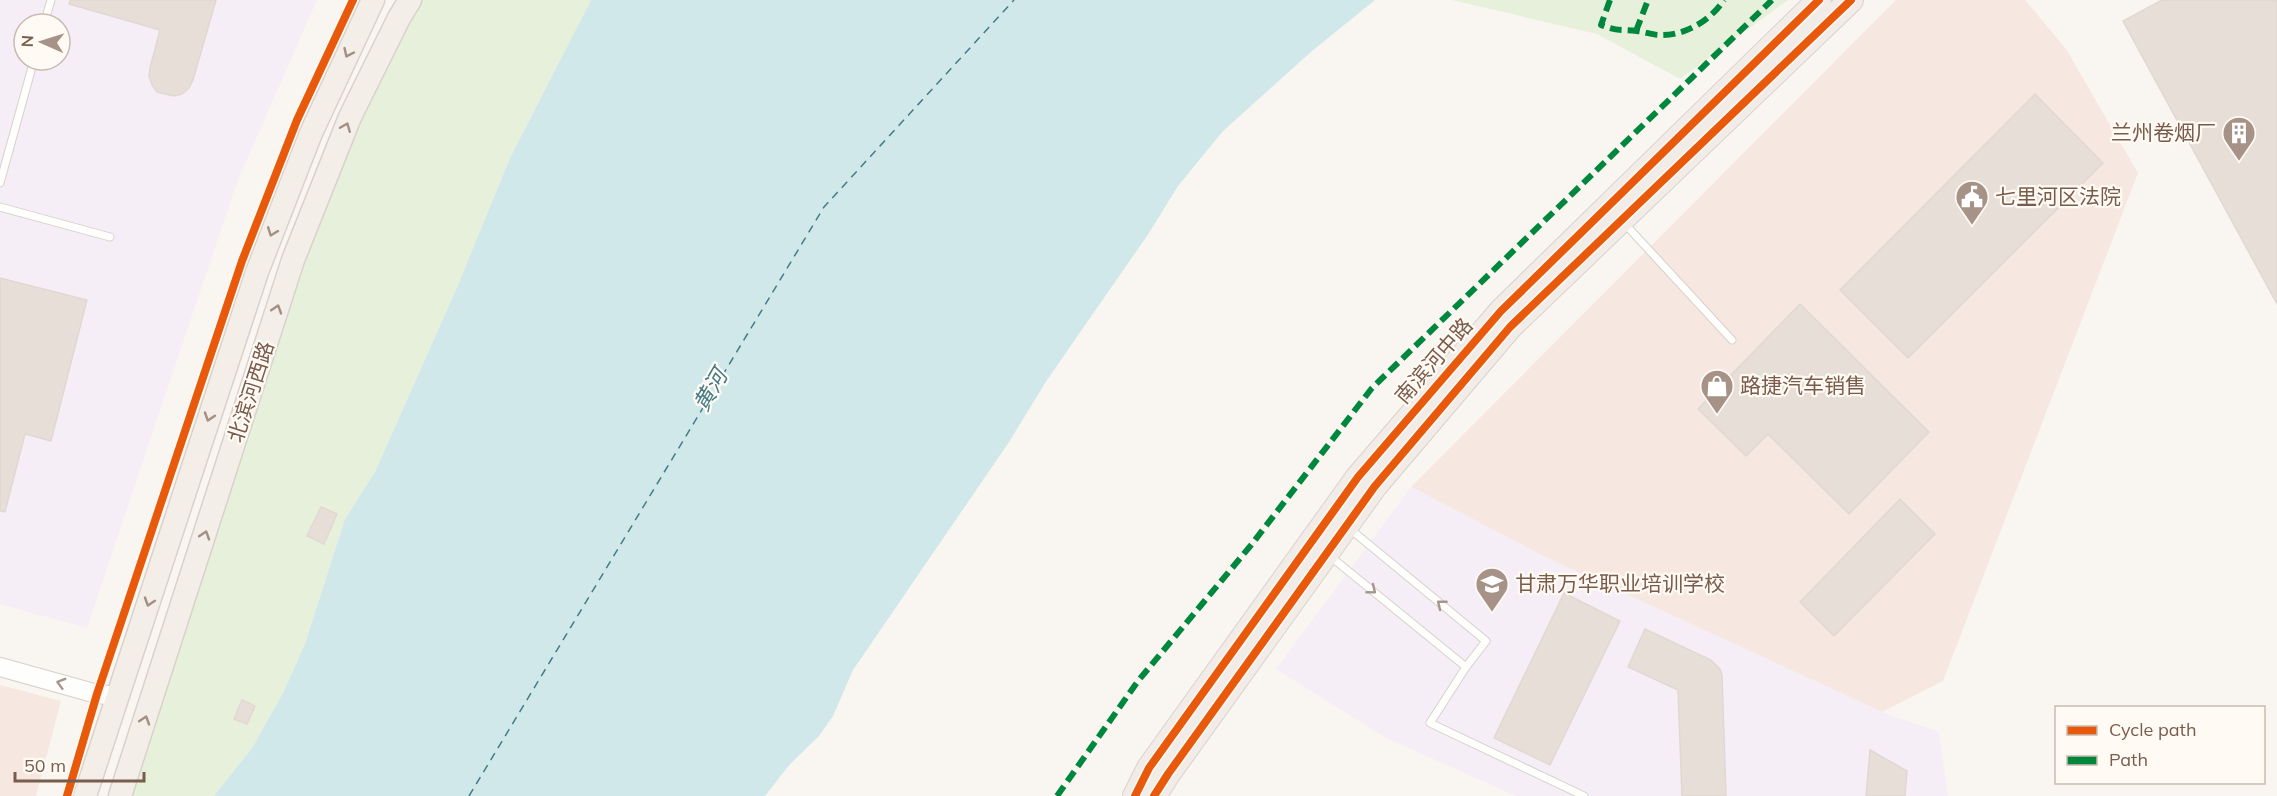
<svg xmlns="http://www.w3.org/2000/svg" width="2277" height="796" viewBox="0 0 2277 796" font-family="Mulish,'Noto Sans SC',sans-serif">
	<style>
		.commercial { fill: #f6e8e1 }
		.education { fill: #f6eef6; fill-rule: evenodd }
		.green { fill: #e7f0db }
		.water { fill: #d0e8ea }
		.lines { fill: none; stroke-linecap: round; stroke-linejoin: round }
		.ferry { stroke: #437c86; stroke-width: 1.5; stroke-dasharray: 8 6; stroke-linecap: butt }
		.building { fill: #e6ded7; stroke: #e2d8d2; stroke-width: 1.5 }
		.service-casing { stroke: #d7d1cb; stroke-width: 9 }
		.tertiary-casing { stroke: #d7d1cb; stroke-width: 20 }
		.primary-casing { stroke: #dad1cc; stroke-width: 25 }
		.trunk-casing { stroke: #dad1cc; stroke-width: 26 }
		.service { stroke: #fefefd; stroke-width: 7 }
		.tertiary { stroke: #fefefd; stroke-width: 18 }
		.primary { stroke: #f3eee8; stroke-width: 22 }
		.trunk { stroke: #f2ece8; stroke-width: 24 }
		.quiet { stroke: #00873e; stroke-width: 6; stroke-dasharray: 12 6; stroke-linecap: butt }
		.cycleway-casing { stroke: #fffaf3; stroke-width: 11 }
		.cycleway { stroke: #e8590c; stroke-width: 8 }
		.oneway { stroke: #a48f83 }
		.oneway2 { stroke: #a8958b }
		.labels { text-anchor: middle; stroke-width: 4.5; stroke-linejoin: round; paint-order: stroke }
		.poi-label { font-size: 21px; fill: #7a5c4d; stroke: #fffaf3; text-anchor: start }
		.street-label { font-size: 21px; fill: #7a5c4d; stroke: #fffaf3 }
		.water-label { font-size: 22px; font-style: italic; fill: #437c86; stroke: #fffaf3 }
	</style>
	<rect width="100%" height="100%" fill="#f9f5f0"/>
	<path class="commercial" d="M1896,0h129l41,49 72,124 -195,508 -61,31 -337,-155 -134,-70z
		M0,685l61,16 -25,95h-36z"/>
	<path class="education" d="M0,0h317l-80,182 -150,446 -87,-24zM24,24h36v36h-36z
		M1411,487l134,70 337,155 57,20 9,64h-432l-130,-58 -110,-69z"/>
	<path class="green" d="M410,0h181l-81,158 -55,134 -80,180 -30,47 -40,126 -21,46 -32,57 -38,48h-95l174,-536z
		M1452,0h336l-108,79 -83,-45z"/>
	<path class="water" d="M591,0h784l-63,51 -89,80 -45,55 -29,47 -102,147 -38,62 -156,228 -20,46 -14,20 -29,28 -25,32h-551l38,-48 32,-57 21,-47 40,-125 30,-47 80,-180 55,-134z"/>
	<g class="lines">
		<path class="ferry" d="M469,796l355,-589 190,-207"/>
	</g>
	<path class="building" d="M70,0h146l-23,80 -4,8 -7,6 -8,2 -17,-4 -5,-7 -3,-9 1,-8 10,-38 -91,-26z
		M2162,0h115v304l-154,-283z
		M2035,94l68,69 -195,195 -68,-68z
		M0,278l87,22 -36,141 -26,-7 -20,78 -5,-1z
		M1800,304l129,128 -80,82 -81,-80 -22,22 -48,-47z
		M1900,499l35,35 -101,102 -34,-34z
		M321,507l16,7 -13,30 -17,-8z
		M1564,593l56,28 -70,144 -56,-27z
		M1645,629l66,31 9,9 2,6 4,121h-44l-4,-106 -50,-23z
		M242,700l13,6 -8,18 -13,-5z
		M1870,750l37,21 -2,25h-39z"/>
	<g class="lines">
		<g class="service-casing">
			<path id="service" d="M44,24l7,-24
				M0,183l34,-123
				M0,207l110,30
				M1624,223l108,117
				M1350,529l136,112 -20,26 -36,56 154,73
				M1331,557l135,110
				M67,796l30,-102 145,-433 55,-141 56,-120"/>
		</g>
		<g class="tertiary-casing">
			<path id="tertiary" d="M0,667l97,27 21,2"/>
		</g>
		<g class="primary-casing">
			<path id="primary" d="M85,796l172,-524 54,-139 62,-133
				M120,796l173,-536 57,-143 49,-99 11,-18"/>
		</g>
		<g class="trunk-casing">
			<path id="trunk" d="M1135,796l14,-28 209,-291 143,-166 318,-311
				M1154,796l14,-22 207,-288 135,-159 341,-327"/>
		</g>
		<use href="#service" class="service"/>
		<use href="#tertiary" class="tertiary"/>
		<use href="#primary" class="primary"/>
		<use href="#trunk" class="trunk"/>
		<path class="quiet" d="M1610,0l-9,25c18,7 19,4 36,6 8,1 16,4 23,4 25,1 51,-15 64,-35
			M1636,31l12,-31
			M1057,796l81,-115 114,-137 120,-156 400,-388"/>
		<g class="cycleway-casing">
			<path id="cycleway" d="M67,796l30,-102 145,-433 55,-141 56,-120
				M1135,796l14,-28 209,-291 143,-166 318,-311
				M1154,796l14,-22 207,-288 135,-159 341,-327"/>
		</g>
		<use href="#cycleway" class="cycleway"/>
	</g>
	<defs><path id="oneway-chevron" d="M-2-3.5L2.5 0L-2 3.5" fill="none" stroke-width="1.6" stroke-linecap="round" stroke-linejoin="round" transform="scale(1.5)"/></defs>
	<g class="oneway">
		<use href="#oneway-chevron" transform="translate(348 53) rotate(115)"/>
		<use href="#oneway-chevron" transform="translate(346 127) rotate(-68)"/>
		<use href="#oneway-chevron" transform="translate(272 232) rotate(111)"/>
		<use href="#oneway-chevron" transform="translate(277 309) rotate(-72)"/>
		<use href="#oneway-chevron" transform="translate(209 417) rotate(108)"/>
		<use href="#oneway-chevron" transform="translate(205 535) rotate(-72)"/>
		<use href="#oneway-chevron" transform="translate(149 602) rotate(108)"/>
		<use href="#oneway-chevron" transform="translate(145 720) rotate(-72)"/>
	</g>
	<g class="oneway2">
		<use href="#oneway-chevron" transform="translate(1372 590) rotate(39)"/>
		<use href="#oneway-chevron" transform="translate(1441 604) rotate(-141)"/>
		<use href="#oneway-chevron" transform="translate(61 683) rotate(-164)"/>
	</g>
	<defs>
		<g id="building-pin" transform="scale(1.725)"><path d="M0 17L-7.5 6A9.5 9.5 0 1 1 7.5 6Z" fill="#a69286" stroke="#fffaf3"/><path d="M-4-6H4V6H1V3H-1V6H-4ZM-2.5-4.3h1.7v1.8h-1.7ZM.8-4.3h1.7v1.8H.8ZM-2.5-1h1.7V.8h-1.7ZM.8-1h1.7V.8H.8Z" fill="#fff"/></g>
		<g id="civic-pin" transform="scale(1.725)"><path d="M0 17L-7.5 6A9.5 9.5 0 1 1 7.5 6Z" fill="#a69286" stroke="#fffaf3"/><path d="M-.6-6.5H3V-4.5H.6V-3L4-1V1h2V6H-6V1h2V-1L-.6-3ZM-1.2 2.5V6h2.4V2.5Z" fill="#fff"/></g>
		<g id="shop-pin" transform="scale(1.725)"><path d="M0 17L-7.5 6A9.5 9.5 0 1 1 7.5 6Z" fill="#a69286" stroke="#fffaf3"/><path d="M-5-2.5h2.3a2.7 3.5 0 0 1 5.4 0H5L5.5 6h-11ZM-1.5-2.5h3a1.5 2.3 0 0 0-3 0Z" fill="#fff"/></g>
		<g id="school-pin" transform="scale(1.725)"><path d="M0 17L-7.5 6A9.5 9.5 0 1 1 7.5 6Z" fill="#a69286" stroke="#fffaf3"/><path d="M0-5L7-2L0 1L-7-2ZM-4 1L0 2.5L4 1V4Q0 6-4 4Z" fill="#fff"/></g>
	</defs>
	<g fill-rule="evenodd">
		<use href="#building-pin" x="2239" y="133"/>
		<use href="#civic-pin" x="1972" y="197"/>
		<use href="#shop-pin" x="1717" y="386"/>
		<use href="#school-pin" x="1492" y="584"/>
	</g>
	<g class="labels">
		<g class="poi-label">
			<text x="2216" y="140" text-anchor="end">兰州卷烟厂</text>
			<text x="1995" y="204">七里河区法院</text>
			<text x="1740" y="393">路捷汽车销售</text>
			<text x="1515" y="591">甘肃万华职业培训学校</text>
		</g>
		<g class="street-label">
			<text transform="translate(1434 361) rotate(-49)" y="7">南滨河中路</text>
			<text transform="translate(251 392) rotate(-72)" y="7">北滨河西路</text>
		</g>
		<g class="water-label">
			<text transform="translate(710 390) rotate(-60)" y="8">黄河</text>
		</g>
	</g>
	<rect x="2055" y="706" width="210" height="78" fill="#fffaf3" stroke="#cabbb1" stroke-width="1.5"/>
	<rect x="2067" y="726" width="30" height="9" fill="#e8590c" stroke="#cabbb1" stroke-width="1.5"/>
	<text x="2109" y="736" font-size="18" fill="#7a5c4d">Cycle path</text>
	<rect x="2067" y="756" width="30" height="9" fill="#00873e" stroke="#cabbb1" stroke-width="1.5"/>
	<text x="2109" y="766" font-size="18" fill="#7a5c4d">Path</text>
	<g transform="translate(42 42) rotate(273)"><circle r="28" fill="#fffaf3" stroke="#cabbb1" stroke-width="1.5"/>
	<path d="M0-4.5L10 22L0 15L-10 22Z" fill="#a69286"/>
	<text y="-9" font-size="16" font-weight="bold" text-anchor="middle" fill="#7a5c4d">N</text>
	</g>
	<path d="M15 772v9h129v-9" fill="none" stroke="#7a5c4d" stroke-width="3"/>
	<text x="24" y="772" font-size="18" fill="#7a5c4d" stroke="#fffaf3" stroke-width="4.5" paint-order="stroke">50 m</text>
</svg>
